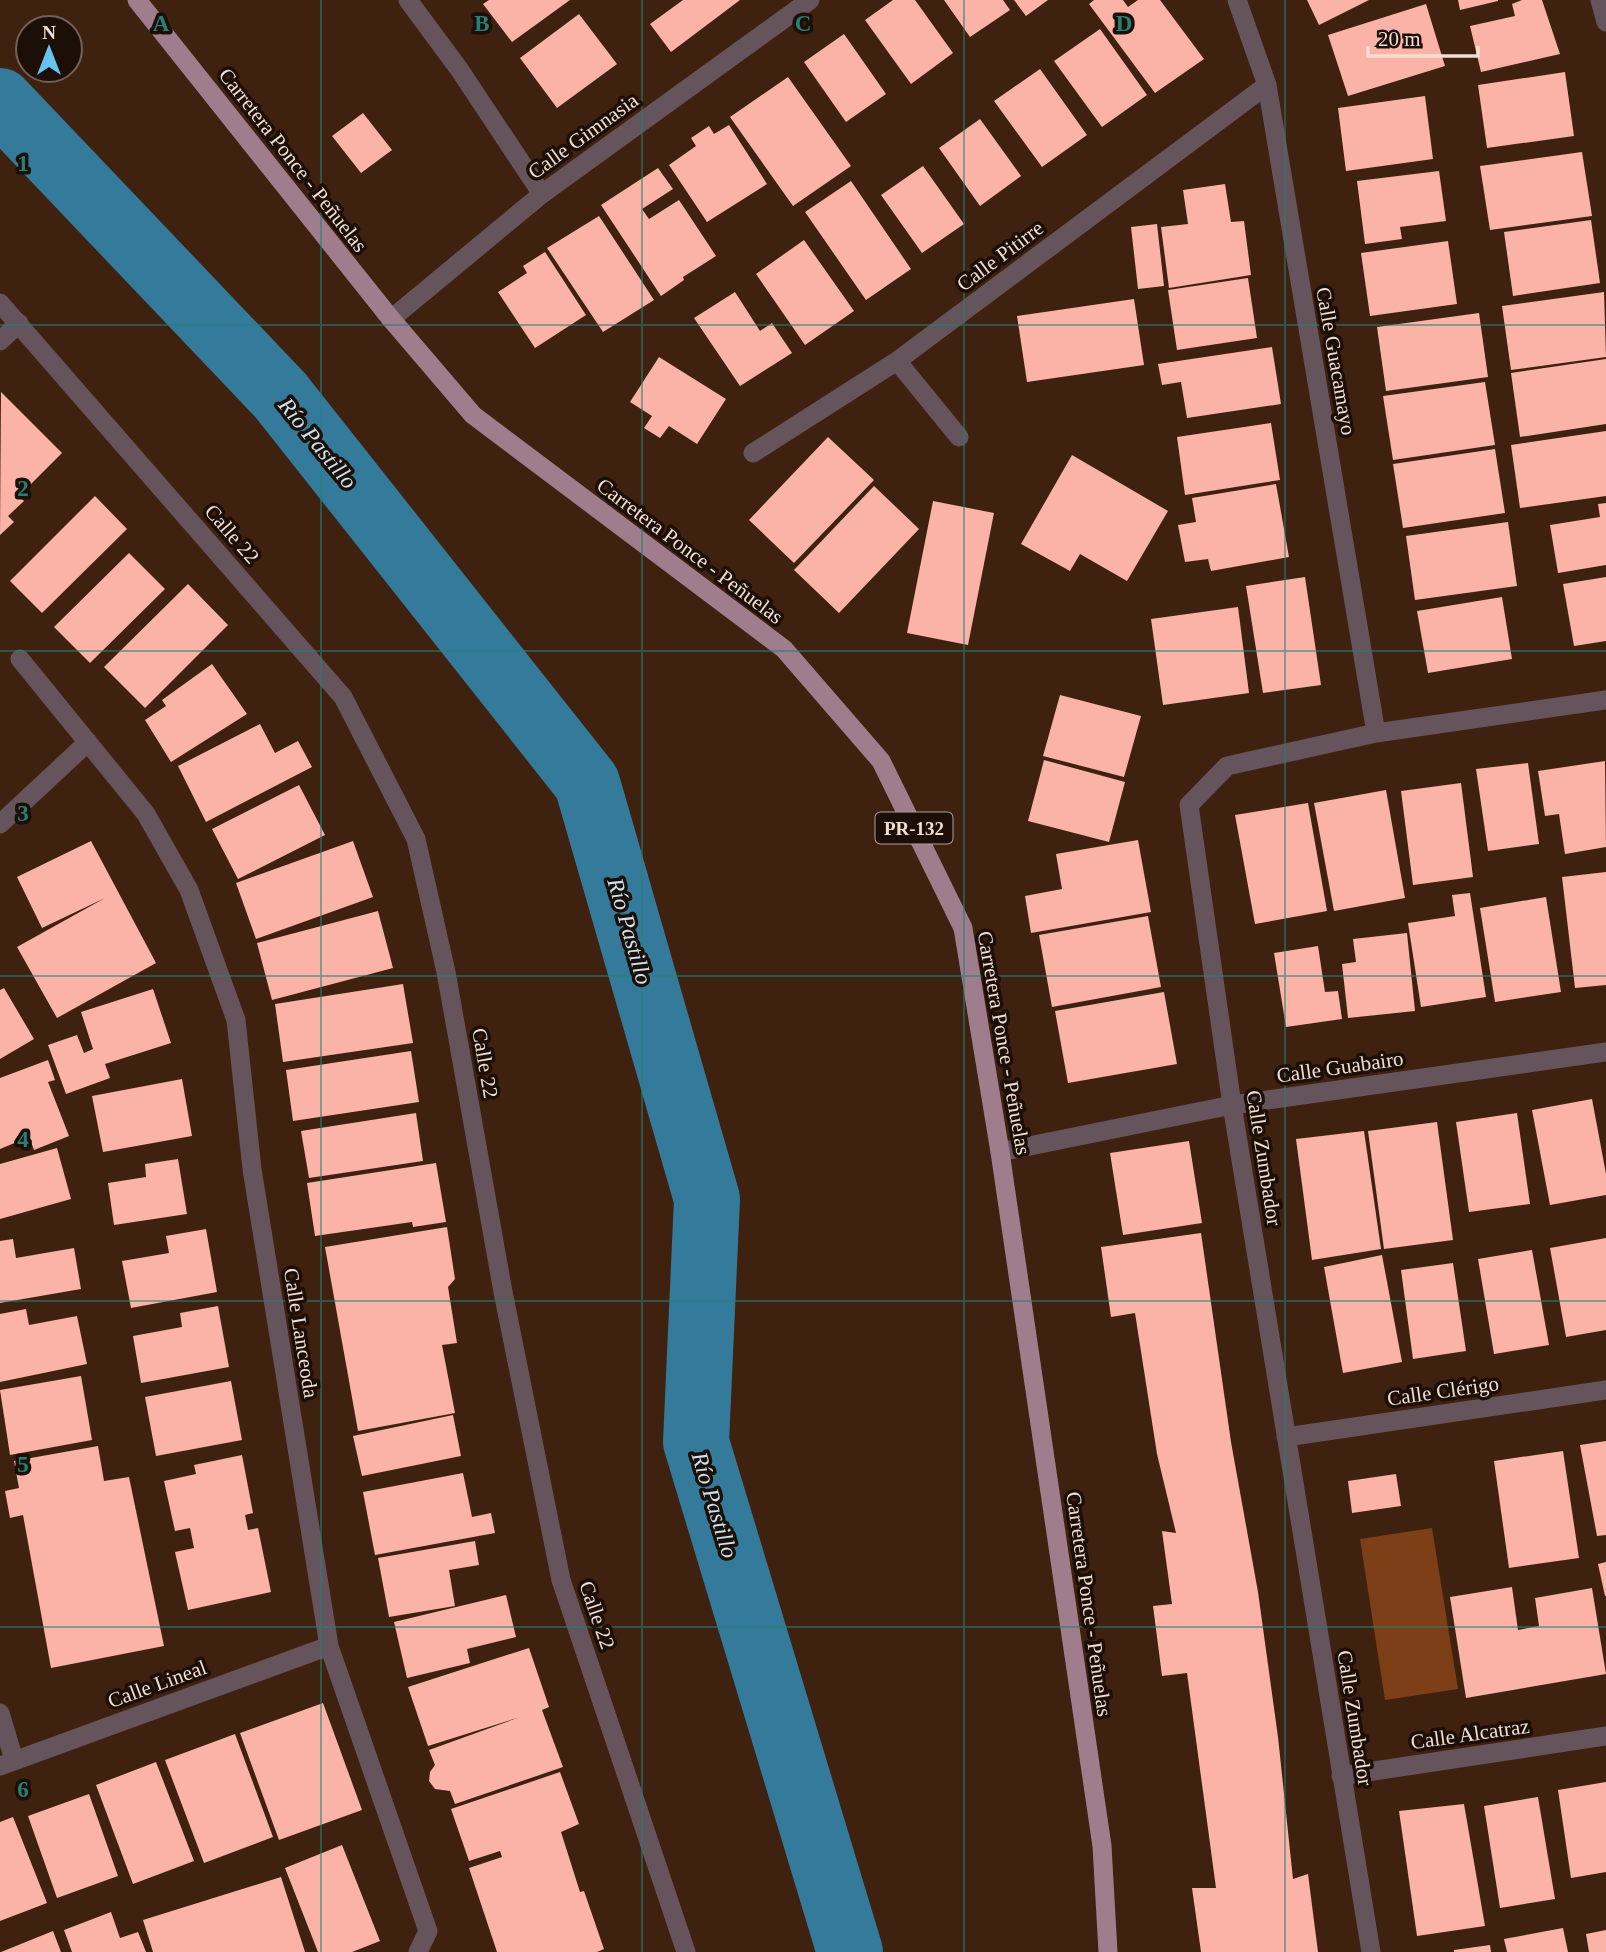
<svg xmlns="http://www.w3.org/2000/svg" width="1606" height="1952" viewBox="0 0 1606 1952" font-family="Georgia,serif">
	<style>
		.green { fill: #7c3f17 }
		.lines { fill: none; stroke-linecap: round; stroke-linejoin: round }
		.river { stroke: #347b9b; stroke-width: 66 }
		.building { fill: #fab3a6 }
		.minor { stroke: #65545b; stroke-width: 19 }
		.primary { stroke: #9f7d8c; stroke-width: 19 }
		.grid { fill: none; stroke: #268078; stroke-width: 2; stroke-opacity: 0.55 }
		.labels { text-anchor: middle; stroke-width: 7; stroke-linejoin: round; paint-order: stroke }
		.shield { fill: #1c0f07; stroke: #b2a096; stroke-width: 2 }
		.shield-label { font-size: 19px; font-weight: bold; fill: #f2ded3 }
		.street-label { font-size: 21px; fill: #f2ded3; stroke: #1c0f07 }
		.water-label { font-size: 23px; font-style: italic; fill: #c9e4f2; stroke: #1c0f07 }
		.grid-label { font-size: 23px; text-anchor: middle; font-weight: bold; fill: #268078; stroke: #1c0f07; stroke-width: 7; stroke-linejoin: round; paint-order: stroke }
	</style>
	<rect width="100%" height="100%" fill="#3f210f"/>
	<path class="green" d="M1432,1528l26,161 -73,11 -25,-161z"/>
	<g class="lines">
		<path class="river" d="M0,101l280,294 307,388 120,416 -11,243 154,510"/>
	</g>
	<path class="building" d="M489,0h81l-58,42 -29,-38z
		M683,0h57l-69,52 -21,-28z
		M893,0h22l38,53 -42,31 -46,-64z
		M944,0h59l7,10 -40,27z
		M1014,0h34l-22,16z
		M1094,0h29l5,7 10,-7h22l44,59 -49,34 -66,-89z
		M1307,0h62l-50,25z
		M1458,0h40v1l-38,9z
		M1522,0h20l18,54 -79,18 -11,-46 45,-10 -3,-12z
		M1426,4l19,62 -97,30 -20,-61z
		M579,14l38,50 -60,44 -37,-50z
		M1100,29l47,66 -45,32 -48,-66z
		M844,34l42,60 -40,28 -42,-60z
		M1040,69l47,66 -45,32 -48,-66z
		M1565,72l9,64 -87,12 -9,-63z
		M788,77l63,89 -58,40 -63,-89z
		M1425,96l8,63 -87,12 -8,-63z
		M363,113l29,37 -31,23 -29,-37z
		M980,119l41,57 -41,30 -41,-58z
		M729,125l38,59 -60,38 -38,-57 27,-19 -5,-8 18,-12 5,8z
		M1582,152l10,64 -102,14 -10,-64z
		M923,166l41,58 -42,29 -41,-58z
		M658,168l15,21 -31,20 7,10 30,-19 37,56 -33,21 1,3 -23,16 -60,-91z
		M1439,171l7,50 -46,6 2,12 -37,5 -8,-63z
		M851,181l60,88 -45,31 -61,-88z
		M1225,184l6,38 13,-1 7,54 -82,13 -8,-61 27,-3 -5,-34z
		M599,216l55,84 -51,32 -56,-84z
		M1591,220l9,63 -87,13 -9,-64z
		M1157,224l7,62 -26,3 -7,-62z
		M804,240l50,71 -49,34 -49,-71z
		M1448,241l9,63 -87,12 -9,-63z
		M545,252l41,63 -51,33 -37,-56 29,-19 -4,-7z
		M1248,278l9,60 -80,12 -9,-60z
		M735,292l25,39 12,-8 20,30 -52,33 -46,-68z
		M1604,292l2,65 -95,13 -9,-64z
		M1134,299l10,66 -117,17 -10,-66z
		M1479,313l9,64 -102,14 -9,-64z
		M1272,347l9,57 -94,14 -6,-36 -19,3 -4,-21z
		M659,357l67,42 -29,45 -28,-18 -9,12 -16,-10 8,-12 -22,-14z
		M1606,359v65l-86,13 -9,-64z
		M1485,382l10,63 -102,15 -10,-64z
		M1,392l61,61 -43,43 5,5 -16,15 6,6 -14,13z
		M1271,423l9,57 -95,15 -8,-58z
		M1606,431v65l-86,12 -9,-63z
		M828,437l46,43 -80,83 -45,-43z
		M1495,449l10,64 -102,15 -10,-64z
		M1072,455l96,56 -41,70 -47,-27 -10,17 -49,-27z
		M1276,484l13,73 -78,14 -3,-12 -23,3 -7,-37 18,-3 -4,-24z
		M874,486l45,43 -80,84 -45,-43z
		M95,496l32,33 -85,84 -32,-32z
		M933,501l61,12 -26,132 -61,-12z
		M1606,503v62l-48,8 -8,-48 50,-8 -2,-13z
		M1508,522l9,64 -102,14 -9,-64z
		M129,553l36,36 -75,74 -36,-36z
		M1305,577l16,108 -58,8 -17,-107z
		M1606,577v64l-32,5 -11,-62z
		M188,584l40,41 -83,83 -41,-41z
		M1502,597l10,62 -84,14 -11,-62z
		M1238,607l11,86 -86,12 -12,-86z
		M212,664l35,50 -76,48 -26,-42 21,-14 -4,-6z
		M1060,695l81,21 -17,61 -81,-21z
		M260,724l15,29 23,-12 14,26 -106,55 -28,-56z
		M1044,760l81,22 -16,60 -81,-21z
		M1605,761l1,86 -41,7 -6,-40 -14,2 -7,-45z
		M1528,763l11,81 -51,7 -12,-82z
		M1461,783l12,94 -60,8 -12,-94z
		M299,785l26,50 -87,44 -26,-50z
		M1386,790l19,108 -71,13 -20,-108z
		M1308,803l19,108 -72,13 -20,-109z
		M1138,840l13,72 -120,21 -6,-37 37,-7 -6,-35z
		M91,841l65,122 -99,55 -40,-71 88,-49 -63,30 -25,-51z
		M353,841l20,56 -117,42 -20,-56z
		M1606,872v113l-31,3 -13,-111z
		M1470,893l16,104 -65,10 -13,-84 47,-7 -3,-21z
		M1546,897l15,95 -66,10 -15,-94z
		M378,911l15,57 -121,32 -15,-57z
		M1148,916l13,71 -109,20 -13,-72z
		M1407,933l8,78 -67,7 -6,-54 14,-2 -3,-23z
		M1318,946l7,46 13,-1 4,28 -56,8 -12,-74z
		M403,984l10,59 -130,19 -8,-58z
		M4,988l30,51 -34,20v-69z
		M153,989l18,54 -66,21 5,14 -44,16 -18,-49 29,-10 7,18 9,-4 -12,-37z
		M1164,992l13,72 -109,19 -13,-72z
		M411,1051l8,51 -126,19 -7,-51z
		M48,1060l7,20 -7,2 21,54 -35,14 -5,-13 -29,12v-71z
		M182,1079l10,57 -89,16 -11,-56z
		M1592,1099l14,75v21l-56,10 -18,-95z
		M416,1113l7,48 -114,17 -8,-47z
		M1517,1113l13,91 -61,8 -13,-90z
		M1437,1122l16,118 -69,9 -16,-118z
		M1364,1131l17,118 -69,11 -16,-121z
		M1189,1141l13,82 -79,12 -13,-82z
		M57,1148l14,51 -71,20v-55z
		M178,1159l9,55 -73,11 -6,-42 38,-6 -1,-13z
		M436,1163l10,59 -33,5 -1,-5 -97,14 -8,-53z
		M447,1227l8,52 -7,8 9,56 -15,2 13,68 -97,18 -33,-184z
		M206,1229l11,63 -86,16 -9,-47 47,-8 -3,-17z
		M1201,1233l30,209 27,150 20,145 15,142 15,-5 10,78h-117l-9,-64h24l-29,-215 -25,3 -9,-70 19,-2 -10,-73 14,2 -19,-79 -22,-141 -24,4 -10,-70z
		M1606,1238v92l-40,7 -16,-89z
		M13,1239l3,19 58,-10 7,41 -81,14v-62z
		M1532,1250l17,95 -55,9 -16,-95z
		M1382,1255l20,107 -59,11 -19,-106z
		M1453,1263l13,88 -53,8 -12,-89z
		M218,1306l11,61 -88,16 -8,-47 49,-9 -2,-14z
		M26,1309l3,16 48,-9 10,48 -87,18v-68z
		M81,1376l11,64 -82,15 -10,-65z
		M231,1381l11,59 -86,16 -11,-59z
		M453,1415l8,41 -99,20 -9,-40z
		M1606,1441v94l-9,1 -17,-91z
		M98,1446l6,35 25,-4 35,169 -113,22 -28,-153 -13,3 -5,-27 14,-3 -5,-27z
		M1563,1451l16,107 -70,10 -15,-107z
		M242,1455l11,58 -8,2 3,15 10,-2 13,64 -83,18 -13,-58 19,-4 -4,-20 -15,3 -11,-50 32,-7 -2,-9z
		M463,1473l9,44 19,-4 4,20 -120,22 -12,-63z
		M1396,1474l5,32 -49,7 -4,-32z
		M475,1541l4,24 -30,5 6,36 -66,11 -11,-59z
		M1606,1562v34h-1l-7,-32z
		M1512,1587l6,43 21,-4 -4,-28 57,-10 14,86 -140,24 -16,-101z
		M506,1595l10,42 -49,12 3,14 -63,15 -13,-56z
		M529,1648l20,59 -7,3 21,57 -108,37 -5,-13 -15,-2 -6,-8 1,-9 5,-7 -6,-15 91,-33 -92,29 -20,-59z
		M323,1703l39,107 -83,30 -39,-107z
		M235,1734l38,103 -69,26 -39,-103z
		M156,1762l38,99 -61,23 -37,-99z
		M560,1772l19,52 -18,8 19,60 4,-1 20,58 -7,3h-100l-28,-84 33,-11 -2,-6 -31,10 -18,-52z
		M1606,1782v90l-35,6 -13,-88z
		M89,1794l29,82 -61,22 -29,-82z
		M1538,1797l17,102 -55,9 -16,-102z
		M1464,1804l21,122 -68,10 -18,-125z
		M13,1817l34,86 -47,18v-99z
		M342,1845l38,96 -28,11h-34l-33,-84z
		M281,1877l24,75h-152l-10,-32z
		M111,1912l9,26 18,-6 8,20h-74l-8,-22z
		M1563,1928l5,24h-61l-3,-13z
		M1606,1930v22h-17l-3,-18z
		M53,1931l8,21h-60z
		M1490,1945l1,7h-37v-2z"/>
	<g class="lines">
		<path class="minor" d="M408,0l51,69 83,125
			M1237,0l30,85 109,648
			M1600,0l6,22
			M0,303l343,394 73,142 30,133 57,320 58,288 125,372
			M391,319l151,-125 268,-194
			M0,341l19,-18
			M897,361l62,76
			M753,453l144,-92 370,-276
			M20,659l126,155 43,76 47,130 16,149 77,477 99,285 -10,21
			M0,824l88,-82
			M1000,1152l232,-47 374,-53
			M1286,1437l320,-47
			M0,1713l14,47
			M0,1766l329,-120
			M1341,1776l265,-40
			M1371,1952l-139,-847 -43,-300 38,-39 149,-33 230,-33"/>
		<path class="primary" d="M137,0l254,319 82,96 311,234 97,112 82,167 37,224 102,694 6,106"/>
	</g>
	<path class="grid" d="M321,0v1952M642,0v1952M964,0v1952M1285,0v1952M0,325h1606M0,651h1606M0,976h1606M0,1301h1606M0,1627h1606"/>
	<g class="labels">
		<rect class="shield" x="875.5" y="812.5" width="77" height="31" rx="5"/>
		<g class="shield-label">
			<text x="914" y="835">PR-132</text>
		</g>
		<g class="street-label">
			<text transform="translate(583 136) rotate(-36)" y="7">Calle Gimnasia</text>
			<text transform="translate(293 160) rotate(52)" y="7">Carretera Ponce - Peñuelas</text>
			<text transform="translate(1000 256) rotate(-37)" y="7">Calle Pitirre</text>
			<text transform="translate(1336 361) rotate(80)" y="7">Calle Guacamayo</text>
			<text transform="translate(232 534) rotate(49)" y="7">Calle 22</text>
			<text transform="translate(690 551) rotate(37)" y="7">Carretera Ponce - Peñuelas</text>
			<text transform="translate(1004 1043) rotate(80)" y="7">Carretera Ponce - Peñuelas</text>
			<text transform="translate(485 1063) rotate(80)" y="7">Calle 22</text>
			<text transform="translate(1340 1067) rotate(-8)" y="7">Calle Guabairo</text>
			<text transform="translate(1264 1158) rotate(81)" y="7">Calle Zumbador</text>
			<text transform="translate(301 1333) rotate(81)" y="7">Calle Lanceoda</text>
			<text transform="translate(1443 1391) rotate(-8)" y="7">Calle Clérigo</text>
			<text transform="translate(1089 1604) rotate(82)" y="7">Carretera Ponce - Peñuelas</text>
			<text transform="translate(597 1615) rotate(71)" y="7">Calle 22</text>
			<text transform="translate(157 1684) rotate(-20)" y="7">Calle Lineal</text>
			<text transform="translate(1355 1718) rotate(81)" y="7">Calle Zumbador</text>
			<text transform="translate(1470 1734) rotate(-8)" y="7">Calle Alcatraz</text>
		</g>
		<g class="water-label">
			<text transform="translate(318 443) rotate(51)" y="8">Río Pastillo</text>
			<text transform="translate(630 931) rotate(74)" y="8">Río Pastillo</text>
			<text transform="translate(715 1505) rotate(73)" y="8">Río Pastillo</text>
		</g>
	</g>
	<g class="grid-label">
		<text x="161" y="31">A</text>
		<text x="482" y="31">B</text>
		<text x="803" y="31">C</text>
		<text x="1124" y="31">D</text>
		<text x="23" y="171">1</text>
		<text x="23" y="496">2</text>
		<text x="23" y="821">3</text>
		<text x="23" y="1147">4</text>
		<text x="23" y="1472">5</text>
		<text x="23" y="1797">6</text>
	</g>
	<g transform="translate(49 49)"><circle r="33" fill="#1c0f07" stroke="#726259" stroke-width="2"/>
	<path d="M0-5L12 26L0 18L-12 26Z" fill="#67c4ef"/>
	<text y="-10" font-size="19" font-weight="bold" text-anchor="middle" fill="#f2ded3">N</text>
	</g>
	<path d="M1368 46v10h110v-10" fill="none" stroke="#f2ded3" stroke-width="3.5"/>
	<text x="1378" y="46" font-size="21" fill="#f2ded3" stroke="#1c0f07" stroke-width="5" paint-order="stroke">20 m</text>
</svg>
